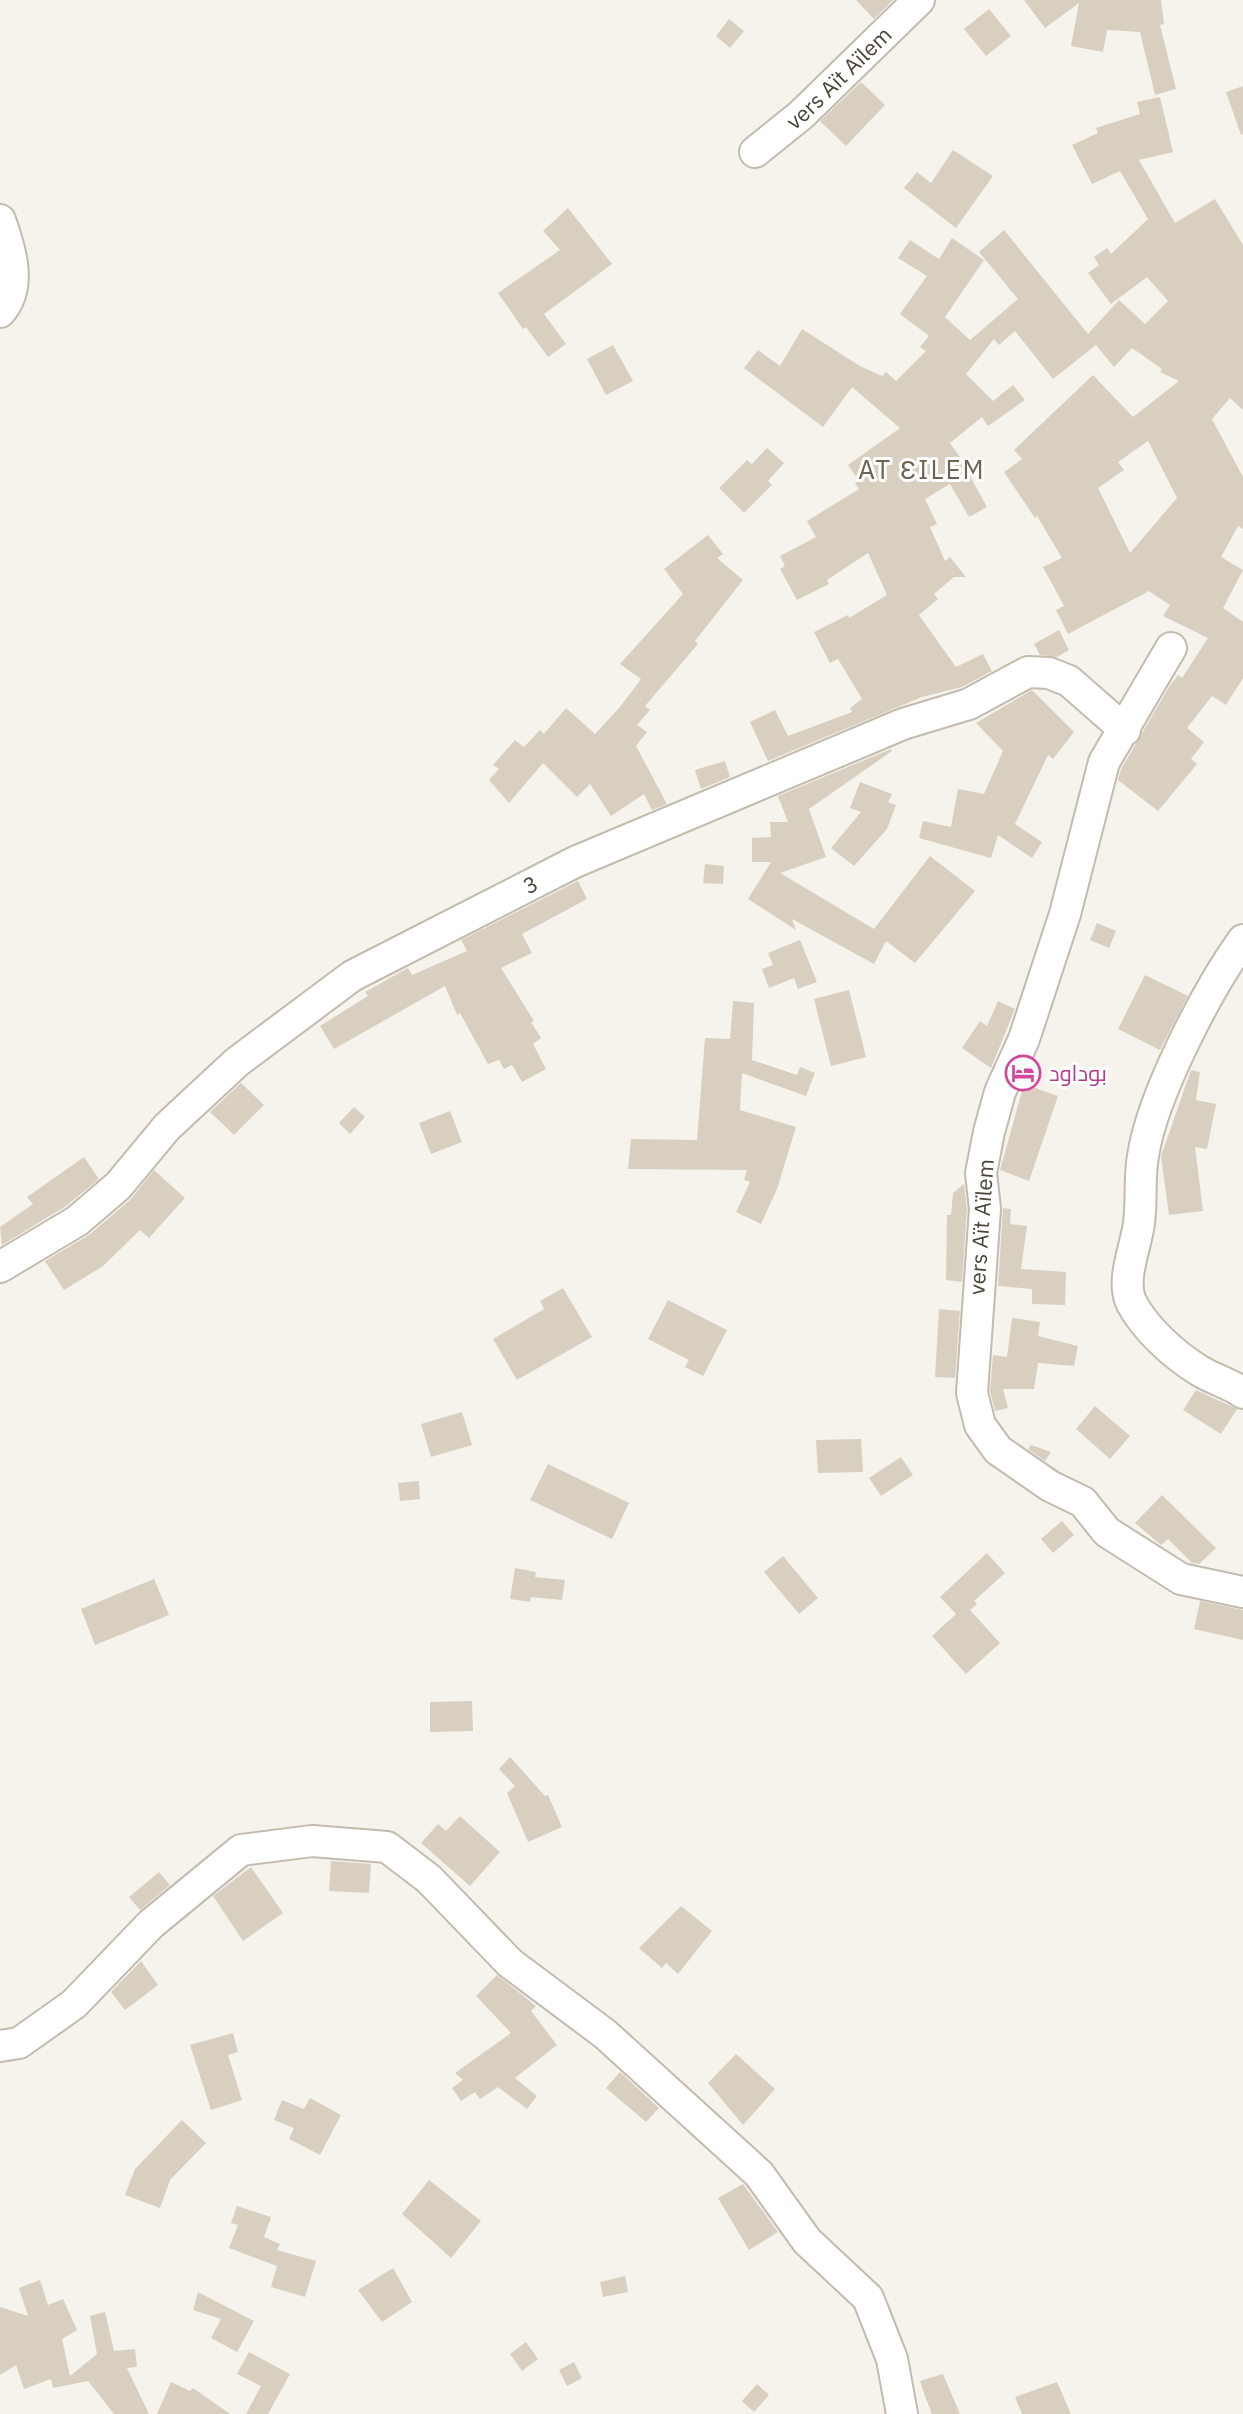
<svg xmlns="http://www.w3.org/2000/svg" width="1243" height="2414" viewBox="0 0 1243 2414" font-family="'IBM Plex Sans',Cairo,sans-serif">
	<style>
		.building { fill: #d8cfc1; fill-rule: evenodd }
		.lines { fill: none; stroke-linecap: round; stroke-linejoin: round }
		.minor-casing { stroke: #c2bbae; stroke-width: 34 }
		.minor { stroke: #fff; stroke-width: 30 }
		.labels { text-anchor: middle; stroke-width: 6; stroke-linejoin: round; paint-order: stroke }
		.street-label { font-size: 22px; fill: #4b4439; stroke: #fff }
		.hotel-label { font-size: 22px; fill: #b23c85; stroke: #fff; text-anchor: start }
		.quarter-label { font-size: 26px; letter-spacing: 2px; fill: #6e6250; stroke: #fff }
	</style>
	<rect width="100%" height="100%" fill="#f6f3ec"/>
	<path class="building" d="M856,0h37l-19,19z
		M1024,0h137l3,24 -4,1 16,64 -21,6 -15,-63 -33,-2 -4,22 -32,-6 8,-43 -34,25z
		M989,9l22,27 -25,20 -22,-27z
		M729,19l15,12 -14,17 -14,-12z
		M861,82l24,23 -39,41 -26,-25z
		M1243,86v48l-2,1 -15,-43z
		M1160,97l13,55 -34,8 36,63 40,-24 28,46v165l-13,-12 -18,21 31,58v52l-5,-3 -17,31 22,13 -20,38 20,14v56l-17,27 -14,-9 -25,32 17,14 -13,17 6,5 -39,47 -40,-31 3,-11 48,-82 9,-12 4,3 26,-40 -45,-22 7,-11 -21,-14 -81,43 -12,-24 8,-4 -21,-39 19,-9 -25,-42 -2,2 -31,-46 18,-13 -8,-9 79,-75 40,42 46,-36 -19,-9 2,-3 -30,-21 -18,19 -18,-22 -43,34 -38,-48 -16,14 -5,-6 -28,35 27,27 20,-16 12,15 -37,26 -6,-9 -32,26 23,33 -2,2 16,29 -18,10 -19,-33 -25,15 12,25 -7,3 15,34 5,-4 16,20h-12l-20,17 4,5 -19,16 37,52 27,-13 9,17 -30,16 -40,10 -154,64 -18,-39 25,-12 13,26 64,-24 -2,-4 12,-9 -24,-40 -8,4 -16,-31 34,-17 1,3 38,-23 -19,-42 -41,27 2,4 -32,16 -17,-31 5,-3 -5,-10 36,-19 -9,-16 52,-32 -4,-6 4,-2 -11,-16 52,-37 -48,-41 -29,40 -79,-59 14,-18 22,16 22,-37 58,37 22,10 4,-4 10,9 30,-30 -6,-4 9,-11 -29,-22 27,-38 -29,-18 12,-18 29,19 13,-21 32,22 -39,57 25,23 48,-41 -39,-47 25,-22 84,104 31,-34 26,24 23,-23 -21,-24 -36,27 -23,-31 11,-8 -5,-8 13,-9 4,6 37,-35 -28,-48 -28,13 -20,-39 26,-12 -2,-5 44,-14 -3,-12zM1148,441l29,57 -47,55 -32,-65 26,-18 -6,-8z
		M953,150l40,26 -37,52 -52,-40 13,-16 14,11z
		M568,208l44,56 -68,50 22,30 -18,13 -22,-30 -3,2 -25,-36 62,-43 -17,-19z
		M613,345l20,36 -27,14 -19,-36z
		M767,448l17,15 -16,18 4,4 -28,28 -25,-25 28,-28 5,4z
		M708,535l15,19 -6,4 26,22 -48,61 3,3 -53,62 5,4 -13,15 10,7 -11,14 31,58 -15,6 -8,-16 -33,22 -21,-32 -13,13 -34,-34 -34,40 -20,-23 10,-11 -6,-4 22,-25 9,7 16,-17 4,4 22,-26 29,26 25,-27 21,-28 -21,-15 63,-70 -19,-25z
		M1059,630l10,20 -12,7 -17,-2 -6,-11z
		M1032,690l42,42 -21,27 -5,-4 -33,69 27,18 -10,16 -34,-23 -7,23 -72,-20 4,-17 28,6 7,-38 26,5 19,-43 -27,-28z
		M891,749l1,2 -83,58 17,48 -46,16 94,56 56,-73 45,35 -60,72 -29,-22 -12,23 -82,-45 4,11 -48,-31 23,-37h-19v-24l19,-1 -1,-15h18l-10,-26z
		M725,761l5,16 -29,12 -6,-19z
		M860,782l32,12 -4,8 8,3 -9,24 -33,37 -23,-18 30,-36 -11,-4z
		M705,864l19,2 -1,18 -20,-1z
		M578,881l9,18 -65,35 10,19 -31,15 33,53 -3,1 10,16 -8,6 13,25 -24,13 -10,-17 -8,4 -5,-9 -11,4 -28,-51 -3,2 -12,-29 -111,63 -14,-23 48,-30 -3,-4 43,-24 4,7 55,-24 -6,-11z
		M1097,923l19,8 -7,17 -19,-8z
		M800,940l17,42 -19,7 -4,-11 -25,10 -7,-19 11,-4 -5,-12z
		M1145,975l43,21 -28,54 -42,-21z
		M849,990l17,67 -35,9 -17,-67z
		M733,1001l21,2 -2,57 45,15 3,-8 15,6 -9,23 -64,-23 -2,37 56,17 -19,62 -16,35 -25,-12 14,-30 -6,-2 3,-10 -119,-1 3,-30 66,1 8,-102 25,1z
		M998,1001l17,8 -24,59 -29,-20 18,-27 7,5z
		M1191,1070l9,2 -4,28 20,4 -9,45 -12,-2 8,64 -34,4 -8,-59z
		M241,1083l23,22 -30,30 -24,-23z
		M1024,1084l34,12 -29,85 -29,-11z
		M354,1107l11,10 -15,17 -11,-11z
		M450,1111l12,31 -31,12 -12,-31z
		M84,1157l15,22 -33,27 -64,39 -2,-18 33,-23 -6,-7z
		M154,1170l31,28 -36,40 -9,-8 -37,36 -39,24 -19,-29 44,-26 41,-35z
		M964,1184l3,25 -5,73 -16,-2 1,-65h4l2,-22z
		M1003,1208l8,1 -1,15 17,2 -6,43 45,3 -1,33 -33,-1v-15l-34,-3z
		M563,1288l29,49 -75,43 -24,-41 51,-30 -4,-8z
		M668,1300l59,30 -24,46 -18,-9 4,-7 -41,-21z
		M939,1309l21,2 -5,67 -20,-1z
		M1012,1318l28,4 -2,14 40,10 -4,20 -36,-3 -4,26h-31l5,19 -13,3 -5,-20 3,-36 14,2z
		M1196,1390l41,19 -16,25 -38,-24z
		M1095,1406l35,30 -20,23 -34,-30z
		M462,1412l10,33 -41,12 -10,-33z
		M861,1439l2,33 -45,1 -2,-33z
		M1031,1445l20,7 -6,9 -17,-12z
		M901,1457l12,18 -32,21 -12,-18z
		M548,1464l81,39 -17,36 -82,-39z
		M419,1481l1,18 -20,2 -2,-18z
		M1162,1495l54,53 -17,16 -7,-1 -24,-24 -7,6 -26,-22z
		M1062,1521l12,14 -21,18 -12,-14z
		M987,1553l18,20 -31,28 3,3 -7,6 30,33 -34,31 -34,-38 24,-22 -16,-17z
		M783,1556l35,42 -19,16 -35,-42z
		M515,1568l21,4 -1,5 30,3 -3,20 -31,-3 -1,5 -20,-3z
		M154,1579l15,36 -74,30 -14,-36z
		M1200,1601l43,9v30l-49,-11z
		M472,1701l1,30 -43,1v-30z
		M510,1757l35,39 3,-1 14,32 -34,15 -21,-49 8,-7 -16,-17z
		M460,1816l40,36 -30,34 -49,-43 17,-19 8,7z
		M331,1861l40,3 -2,29 -40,-2z
		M251,1867l32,46 -40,28 -30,-45z
		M159,1872l11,13 -30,25 -11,-13z
		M681,1906l31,25 -34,43 -12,-11 -4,5 -23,-20z
		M141,1961l17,24 -33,25 -14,-18z
		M497,1975l39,31 -5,5 26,34 -42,33 22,18 -10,13 -29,-22 -18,12 -5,-7 -14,9 -9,-13 11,-8 -8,-7 56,-40 -35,-37z
		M233,2033l5,19 -10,3 14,45 -31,10 -21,-65z
		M736,2054l39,35 -32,36 -35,-42z
		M620,2072l39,36 -13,14 -40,-34z
		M310,2098l31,17 -21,40 -31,-16 5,-11 -20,-8 8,-20 22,9z
		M182,2120l24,23 -36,37 -10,28 -35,-13 10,-26z
		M429,2180l52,41 -30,37 -49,-44z
		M743,2184l35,48 -29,18 -31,-52z
		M237,2206l34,11 -7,20 16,7 -3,6 39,11 -11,36 -34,-10 6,-21 -48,-18 9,-23 -7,-2z
		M393,2268l19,34 -30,20 -24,-32z
		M625,2276l3,16 -25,5 -3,-15z
		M40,2280l8,25 15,-6 14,31 -15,9 8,37 27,-22 -7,-38 15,-4 9,39 21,-2 2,18 -10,1 22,46h-35l-26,-33 -35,7 -2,-9 -27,10 -8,-24 -16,10v-68l28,9 -9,-28z
		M198,2292l56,29 -17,31 -26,-14 10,-19 -28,-9z
		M526,2342l12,17 -16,12 -12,-17z
		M249,2352l41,22 -22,40h-22l15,-28 -24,-12z
		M574,2362l8,16 -15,8 -8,-16z
		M943,2374l17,40h-28l-7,-18 -5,-15z
		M171,2382l19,9 3,-3 37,26h-73z
		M1057,2382l14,32h-49l-7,-17z
		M757,2384l12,11 -15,17 -12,-11z"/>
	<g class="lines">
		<g class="minor-casing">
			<g id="minor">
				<path id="s1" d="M755,152l46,-37 118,-115"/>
				<path d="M0,220c10,28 23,67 0,92"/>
				<path d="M1171,648l-67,114 -39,152 -41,125 -24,53 -11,40 -8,41 4,36 -13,184 8,32 18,25 52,36 33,16 24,30 74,47 62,13"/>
				<path d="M1243,940c-36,50 -91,156 -100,216 -4,22 -1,45 -4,67 -3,24 -18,56 -8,79 14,27 43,53 69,69 13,8 29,12 43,22"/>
				<path id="s2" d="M0,1267l77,-46 41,-35 49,-59 70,-65 115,-86 223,-114 328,-138 66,-20 59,-32 21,1 20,8 56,49"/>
				<path d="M0,2046l19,-3 55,-39 77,-80 90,-74 71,-9 75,6 42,32 81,84 95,71 154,140 48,67 61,57 24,61 10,55"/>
			</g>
		</g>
		<use href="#minor" class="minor"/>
	</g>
	<defs>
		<g id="hotel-ring" transform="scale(1.8)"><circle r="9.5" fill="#fff" stroke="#d1479c" stroke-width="1.5"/><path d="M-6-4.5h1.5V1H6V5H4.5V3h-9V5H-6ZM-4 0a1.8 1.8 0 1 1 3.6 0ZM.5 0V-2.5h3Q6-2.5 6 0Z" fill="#d1479c"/></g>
	</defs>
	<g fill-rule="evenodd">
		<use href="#hotel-ring" x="1023" y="1073"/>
	</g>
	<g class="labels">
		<g class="street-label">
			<text dy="8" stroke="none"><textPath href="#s1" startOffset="112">vers Aït Aïlem</textPath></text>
			<text dy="8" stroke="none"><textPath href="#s2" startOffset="660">3</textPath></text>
			<text transform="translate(981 1227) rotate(-86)" y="8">vers Aït Aïlem</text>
		</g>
		<g class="hotel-label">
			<text x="1049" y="1081">بوداود</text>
		</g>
		<g class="quarter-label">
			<text x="922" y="479">AT ƐILEM</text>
		</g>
	</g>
</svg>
